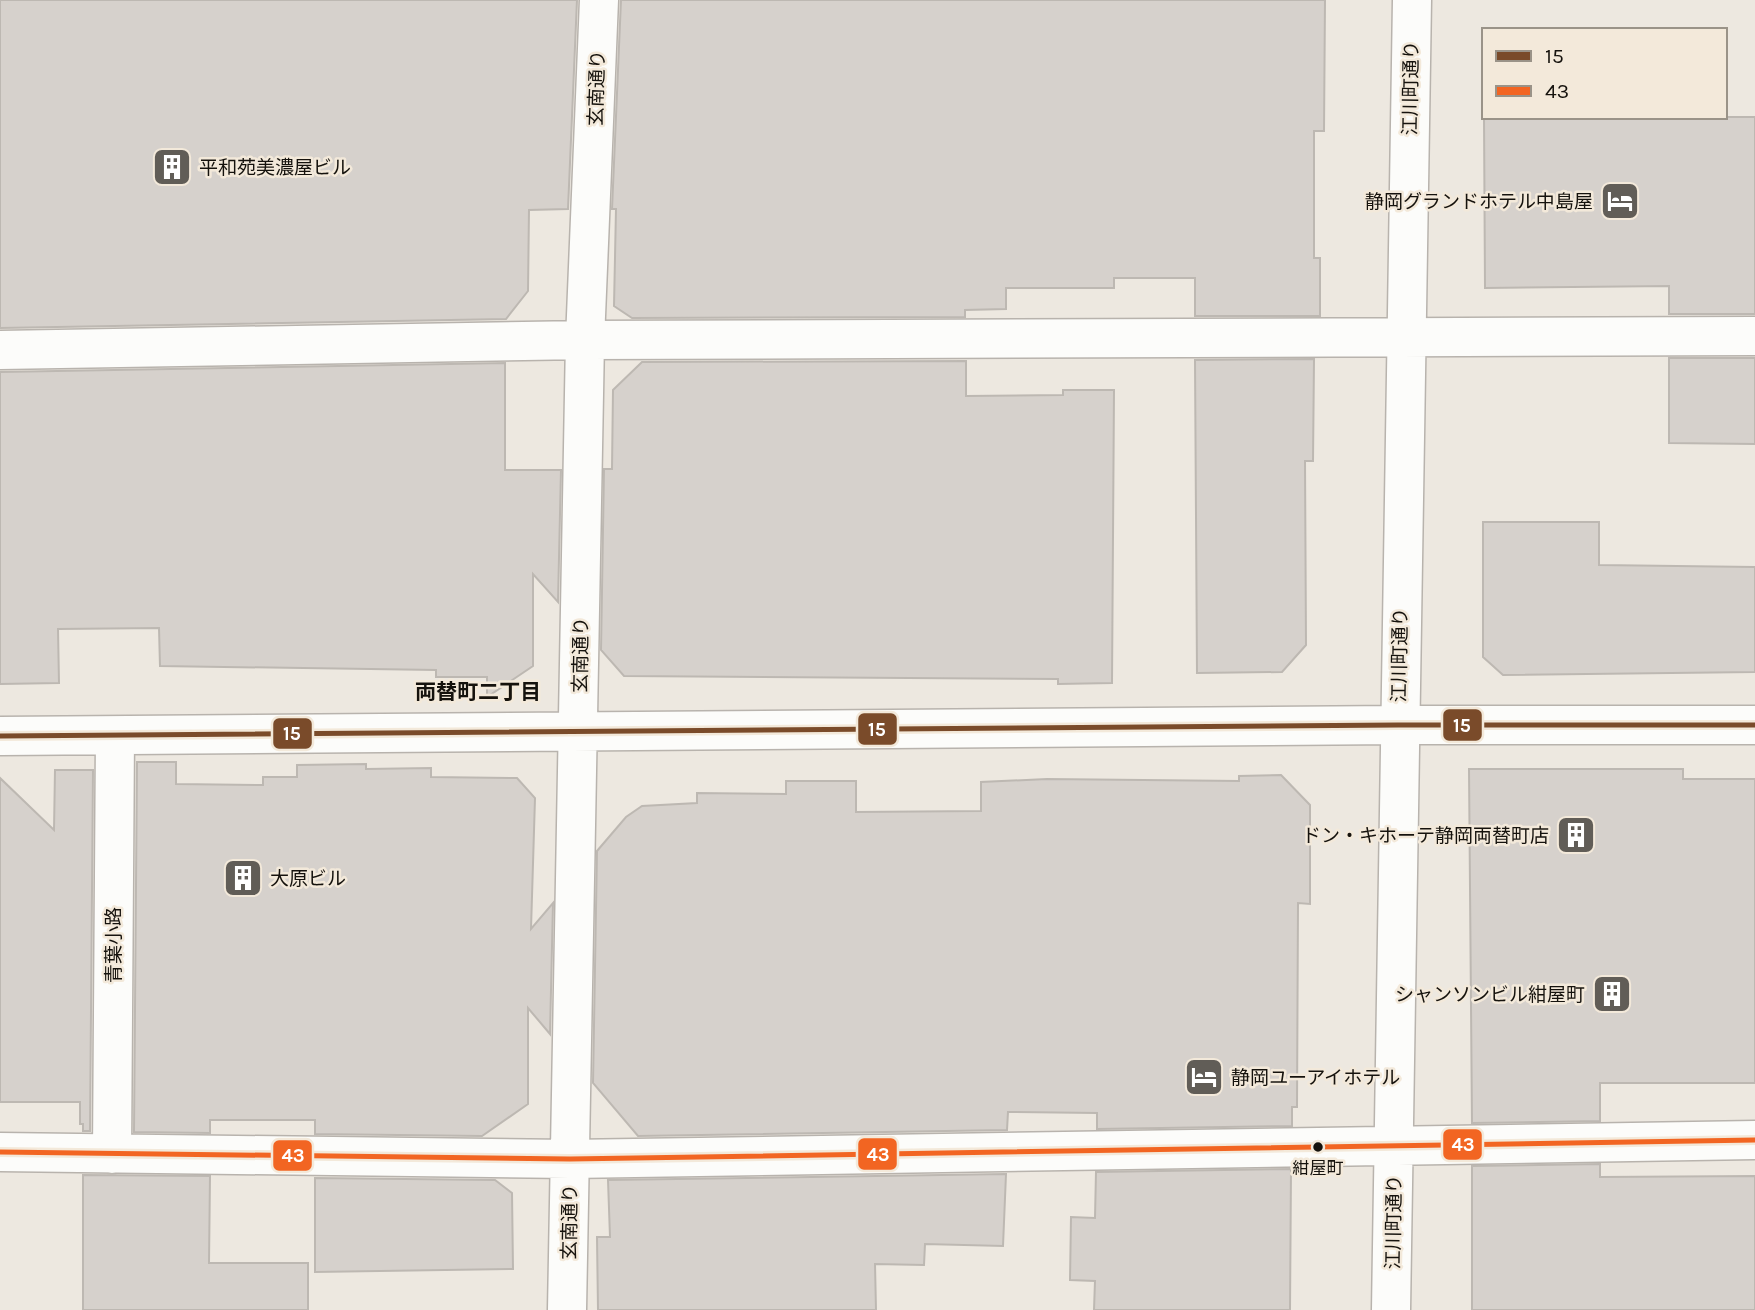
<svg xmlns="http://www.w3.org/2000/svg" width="1755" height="1310" viewBox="0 0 1755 1310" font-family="Karla,'Noto Sans JP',sans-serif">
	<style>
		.building { fill: #d6d1cc; stroke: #bdb8b2; stroke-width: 2 }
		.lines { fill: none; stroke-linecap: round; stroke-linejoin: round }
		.minor-casing { stroke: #b8b3ad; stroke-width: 41 }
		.minor { stroke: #fcfcfa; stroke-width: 38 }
		.bus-1-casing { stroke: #f3e9da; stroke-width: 10 }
		.bus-2-casing { stroke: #f3e9da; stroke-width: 10 }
		.bus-1 { stroke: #7a4b2a; stroke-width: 5 }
		.bus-2 { stroke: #f26522; stroke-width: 5 }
		.bus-dot { fill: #15120d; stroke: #f3e9da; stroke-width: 2.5 }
		.labels { text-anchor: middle; stroke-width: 5; stroke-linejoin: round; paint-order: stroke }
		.bus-label { font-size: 17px; fill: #15120d; stroke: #f3e9da }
		.street-label { font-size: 19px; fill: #15120d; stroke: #f3e9da }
		.poi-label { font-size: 19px; fill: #15120d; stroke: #f3e9da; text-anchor: start }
		.neighbourhood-label { font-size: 21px; font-weight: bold; fill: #15120d; stroke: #f3e9da }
		.line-badge { stroke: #f3e9da; stroke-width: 2.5 }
		.badge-label { font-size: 19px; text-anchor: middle; font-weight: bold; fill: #fff }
	</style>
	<rect width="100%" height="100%" fill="#ede8e0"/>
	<path class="building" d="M0,0h577l-9,209 -39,1 -1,81 -22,28 -506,9z
		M621,0h704l-1,131h-10v127h6v58h-125v-38h-81v10h-108v21l-41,1v7l-333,1 -18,-12 2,-97h-4z
		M1484,117h271v197h-86v-28l-184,2z
		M1669,358h86v86l-86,-1z
		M1314,359l-1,102h-8l1,184 -24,27 -85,1 -2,-313z
		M966,361v35l97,-1v-5h51l-2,293 -54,1v-5l-434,-3 -23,-26 3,-181h8l1,-79 29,-28z
		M505,363v107h56l-3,132 -25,-28v92l-46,31v-20h-51v-7l-276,-4 -1,-38 -101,1 1,54 -59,1v-312z
		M1483,522h116v43l156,2v105l-252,3 -20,-18z
		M137,762h39v22l87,1v-8h34v-12l69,-1v5l65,-1v9l86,1 18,20 -4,131 22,-26 -3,131 -22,-26v96l-46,32 -167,-2v-14h-105v13l-76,-1z
		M1469,769h214v10h72v304h-155v38l-128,2z
		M55,770h38l-3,361h-7v-7h-3v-22h-80v-324l54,52z
		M1281,775l29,30v99l-12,-1 -1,204h-5v19l-195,3v-16l-89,-1 -1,18 -369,6 -45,-53 4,-232 29,-34 16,-11 55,-3v-10l89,1v-13h70v31l125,-1v-29l66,-3 192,2v-5z
		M1600,1164v13l155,-1v134h-283v-144z
		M1291,1169l-1,141h-196l1,-29 -25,-1 1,-63 24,1 1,-46z
		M1006,1174l-3,72 -78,-2 -1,21 -49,-1 1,46h-278l-1,-73h13l-2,-57z
		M83,1175l127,1 -1,87h99v47h-225z
		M315,1178l180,2 17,13 1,76 -198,3z"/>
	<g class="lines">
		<g class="minor-casing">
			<path id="minor" d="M0,350l585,-10 1170,-4
				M0,736l1398,-11h357
				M0,1152l570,7 1185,-19
				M112,1154l3,-418
				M567,1310l18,-970 14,-340
				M1391,1310l21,-1310"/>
		</g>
		<use href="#minor" class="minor"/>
		<g class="bus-1-casing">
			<path id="bus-1" d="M0,736l1398,-11h357"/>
		</g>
		<g class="bus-2-casing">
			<path id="bus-2" d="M0,1152l570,7 1185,-19"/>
		</g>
		<use href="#bus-1" class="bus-1"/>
		<use href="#bus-2" class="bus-2"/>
	</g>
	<defs>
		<g id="building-square" transform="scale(2.0125)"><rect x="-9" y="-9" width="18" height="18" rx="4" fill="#615d57" stroke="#f3e9da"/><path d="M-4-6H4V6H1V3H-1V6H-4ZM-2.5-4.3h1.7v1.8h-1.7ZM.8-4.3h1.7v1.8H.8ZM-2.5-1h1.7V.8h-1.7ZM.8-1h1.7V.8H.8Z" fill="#fff"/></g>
		<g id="hotel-square" transform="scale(2.0125)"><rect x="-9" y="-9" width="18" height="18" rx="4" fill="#615d57" stroke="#f3e9da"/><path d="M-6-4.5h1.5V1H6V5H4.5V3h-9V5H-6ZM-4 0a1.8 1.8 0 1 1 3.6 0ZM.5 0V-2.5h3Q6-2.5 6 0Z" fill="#fff"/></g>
	</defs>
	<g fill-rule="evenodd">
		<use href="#building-square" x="172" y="167"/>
		<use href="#hotel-square" x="1620" y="201"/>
		<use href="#building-square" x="1576" y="835"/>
		<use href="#building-square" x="243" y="878"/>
		<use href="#building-square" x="1612" y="994"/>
		<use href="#hotel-square" x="1204" y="1077"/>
	</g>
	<circle class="bus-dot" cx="1318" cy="1147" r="6"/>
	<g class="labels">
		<g class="bus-label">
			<text x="1318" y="1174">紺屋町</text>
		</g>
		<g class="street-label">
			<text transform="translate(596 88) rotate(-88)" y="7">玄南通り</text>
			<text transform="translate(1410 88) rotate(-89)" y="7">江川町通り</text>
			<text transform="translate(580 655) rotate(-89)" y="7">玄南通り</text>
			<text transform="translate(1399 655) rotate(-89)" y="7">江川町通り</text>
			<text transform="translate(113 945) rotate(-90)" y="7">青葉小路</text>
			<text transform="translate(569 1222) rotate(-89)" y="7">玄南通り</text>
			<text transform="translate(1393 1222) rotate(-89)" y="7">江川町通り</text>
		</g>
		<g class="poi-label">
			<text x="199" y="174">平和苑美濃屋ビル</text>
			<text x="1593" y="208" text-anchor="end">静岡グランドホテル中島屋</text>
			<text x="1549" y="842" text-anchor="end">ドン・キホーテ静岡両替町店</text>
			<text x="270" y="885">大原ビル</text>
			<text x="1585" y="1001" text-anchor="end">シャンソンビル紺屋町</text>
			<text x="1231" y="1084">静岡ユーアイホテル</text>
		</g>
		<g class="neighbourhood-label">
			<text x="478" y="699">両替町二丁目</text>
		</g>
	</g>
	<g class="line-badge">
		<rect x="1442" y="708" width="41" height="34" rx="7" fill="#7a4b2a"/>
		<rect x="857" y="712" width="41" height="34" rx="7" fill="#7a4b2a"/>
		<rect x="272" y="717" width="41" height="33" rx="7" fill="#7a4b2a"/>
		<rect x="1442" y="1128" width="41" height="33" rx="7" fill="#f26522"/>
		<rect x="857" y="1137" width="41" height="34" rx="7" fill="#f26522"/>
		<rect x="272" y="1139" width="41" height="33" rx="7" fill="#f26522"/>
	</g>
	<g class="badge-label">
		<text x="1462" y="732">15</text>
		<text x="877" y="736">15</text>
		<text x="292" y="740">15</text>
		<text x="1463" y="1151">43</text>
		<text x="878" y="1161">43</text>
		<text x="293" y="1162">43</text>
	</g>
	<rect x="1482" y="28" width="245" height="91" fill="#f3e9da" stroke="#9a9388" stroke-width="2"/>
	<rect x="1496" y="51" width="35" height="10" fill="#7a4b2a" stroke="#9a9388" stroke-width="2"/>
	<text x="1545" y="63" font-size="21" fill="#15120d">15</text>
	<rect x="1496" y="86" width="35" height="10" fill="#f26522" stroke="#9a9388" stroke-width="2"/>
	<text x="1545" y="98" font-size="21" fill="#15120d">43</text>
</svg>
